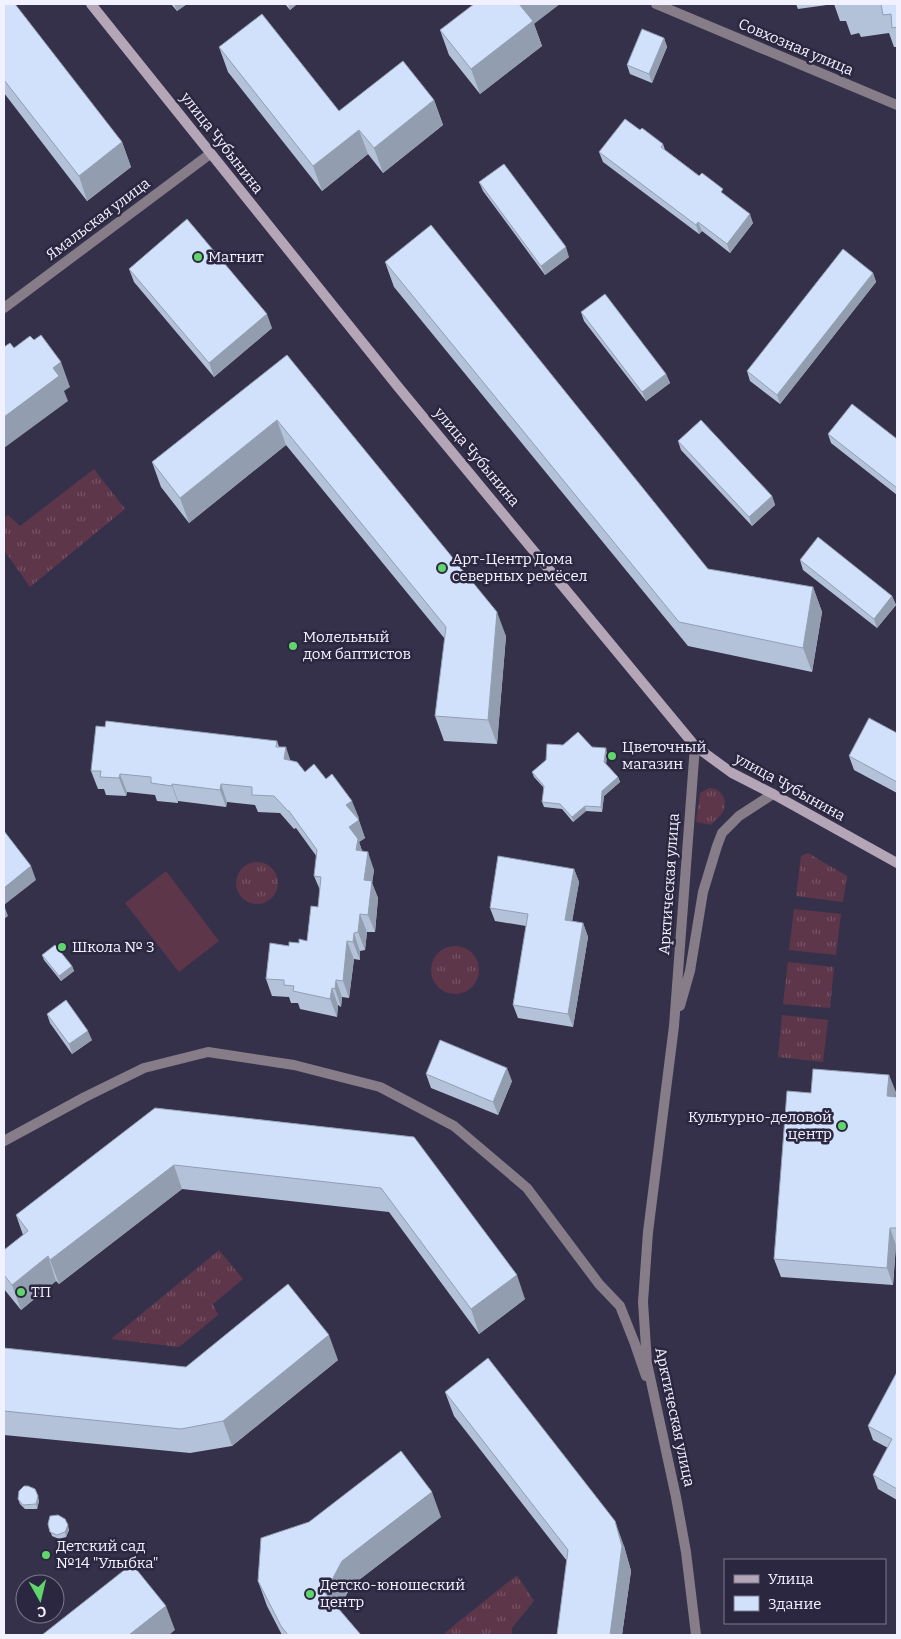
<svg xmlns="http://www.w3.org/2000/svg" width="901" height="1639" viewBox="0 0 901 1639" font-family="Bitter,serif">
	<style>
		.grass { fill: url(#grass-tufts) }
		.garden { fill: #5e364a }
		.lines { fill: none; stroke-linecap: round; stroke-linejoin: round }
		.minor { stroke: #867d88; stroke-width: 10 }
		.tertiary { stroke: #867d88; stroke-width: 10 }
		.secondary { stroke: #b4a5b7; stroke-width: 10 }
		.wall { fill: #b4c2d9 }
		.shaded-wall { fill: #929eb0 }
		.building { fill: #d1e1fc; stroke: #929eb0 }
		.poi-dot { fill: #5fd56b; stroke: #2c2740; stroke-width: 2 }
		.labels { text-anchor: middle; stroke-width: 5; stroke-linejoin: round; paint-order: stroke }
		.street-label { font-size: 15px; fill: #f2f1ff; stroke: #2c2740 }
		.poi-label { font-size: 15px; fill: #f2f1ff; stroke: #2c2740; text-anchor: start }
	</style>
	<defs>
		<pattern id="grass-tufts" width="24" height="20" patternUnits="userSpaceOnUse" patternTransform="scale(1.25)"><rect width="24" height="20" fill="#5e364a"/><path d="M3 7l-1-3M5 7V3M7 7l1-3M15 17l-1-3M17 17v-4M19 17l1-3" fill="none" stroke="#765465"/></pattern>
	</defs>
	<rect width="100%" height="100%" fill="#35314b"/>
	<path class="grass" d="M94,469l31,40 -95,78 -26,-37v-32l4,-3 12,11z
		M709,788c11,0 19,10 15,22 -3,6 -9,10 -13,15l-15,-3 4,-29z
		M808,853l39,23 -4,26 -47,-6 5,-40z
		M236 883a21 21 0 1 1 42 0a21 21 0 1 1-42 0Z
		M794,909l47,5 -5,41 -47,-5z
		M431 970a24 24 0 1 1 48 0a24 24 0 1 1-48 0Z
		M788,962l46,5 -4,41 -47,-4z
		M782,1015l46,5 -5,42 -45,-5z
		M219,1250l24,29 -30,25 5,11 -39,32 -68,-8z
		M517,1575l17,26 -22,27v7h-70z"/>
	<path class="garden" d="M166,871l53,70 -40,31 -54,-69z"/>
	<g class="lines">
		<path class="minor" d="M656,4l241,101
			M4,1141l81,-44 59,-29 64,-16 86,13 86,22 74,39 73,62 72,96 21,22 15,38 11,32"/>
		<path class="tertiary" d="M4,308l206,-154
			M695,746l-21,280 -26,206 -5,70 4,61 29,134 10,55 10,83
			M680,1006l10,-35 13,-79 14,-46 5,-13 17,-17 34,-22"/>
		<path class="secondary" d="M91,4l308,384 296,358 37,27 41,21 124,69"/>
	</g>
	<path class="wall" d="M4,4l118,138 9,25 -44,34 -83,-108z
		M171,4h16l-10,7z
		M285,4h12l-7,6z
		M796,4h38l-36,5z
		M834,4h63v43h-3l-5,-14 -28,4 -2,-4 -8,2 -5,-14h-6z
		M534,24l8,22 -62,48 -31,-39 -9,-25z
		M664,38l3,9 -15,36 -22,-9 -3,-9z
		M219,47l120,64 95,-11 9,25 -60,48 -15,-19 -46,37 -94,-119z
		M640,130l23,14 2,6 60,45 28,28 -23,30 -28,-22 -3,3 -96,-72 -4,-10z
		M479,182l90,75 -24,18 -62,-84z
		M385,262l323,307 105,18 9,25 -10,60 -124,-26 -294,-359z
		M129,269l143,59 -58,49 -80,-95z
		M873,273l3,9 -96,122 -30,-23 -3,-10z
		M581,312l85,62 4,9 -24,18 -62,-80z
		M287,355l219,281 -9,108 -53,-3 -9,-25 10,-77 -159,-194 -97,78 -28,-36 -9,-25z
		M828,434l69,5v56l-66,-52z
		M678,441l94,55 3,9 -23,21 -71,-76z
		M800,560l92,36 4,9 -19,23 -74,-58z
		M897,733v60l-43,-23 -5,-14z
		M277,741l2,6 12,14 68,57 -1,1 7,19 -6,4 3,9 12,19 -2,13 6,15 -3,34h-8l-2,18 -5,1v9l-6,-1 -5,39 -7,-1 -1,10 -3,-2 -1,12 -37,-8 -2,-6h-7l-2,-6 -17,-1 -6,-17 23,-33 18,-5 11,-34 2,-17 -6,-14 3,-19 -21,-29 -2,1 -14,-16 -22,-1 -3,-7 -28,-3 -1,5 -48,-6v2l-21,-2 -2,-6 -28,-3 -1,4 -20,-1 -2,-6h-6l-7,-18z
		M592,747l15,6 -1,11 12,13 2,5 -16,14 -2,16 -16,-1 -13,11 -11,-13 -18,-2 -2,-5 2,-14 -10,-11 -2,-5z
		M574,869l5,13 -7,39 11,2 5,14 -15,90 -55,-9 -5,-13 13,-79 -31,-5 -5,-13z
		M42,955l30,11 2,5 -13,10 -17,-21z
		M47,1014l45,26 -20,14 -22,-31z
		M426,1074l86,7 -14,34 -67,-27z
		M896,1092l-1,5h2v148h-1l-3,40 -112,-8 -7,-18 37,-166z
		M155,1108l259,29 111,162 -46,35 -90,-122 -207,-23 -123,95 -3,-3 -35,29 -17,-21v-39l19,-15 -7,-20z
		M4,1348l182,19 152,-7 -106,86 -42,7 -186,-18z
		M897,1372v128l-19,-11 -5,-14 15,-27 -15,-8 -5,-14z
		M445,1392l179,154 7,25 -9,64h-65l10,-74 -113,-145z
		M35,1489l4,12 -2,8h-12l-5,-5 -2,-5z
		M441,1517l-90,69 -12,23 22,26h-79l-15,-29 -9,-25z
		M65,1519l4,11 -3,7 -7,2 -7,-3 -4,-12z"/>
	<path class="shaded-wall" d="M174,4h13l-10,7z
		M288,4h9l-7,6z
		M519,4h41l-26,20 8,22 -62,48 -9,-25z
		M664,38l3,9 -15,36 -3,-9z
		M434,100l9,25 -60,48 -9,-25z
		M359,130l9,24 -46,37 -9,-25z
		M122,142l9,25 -44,34 -8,-25z
		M750,214l3,9 -23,30 -3,-9z
		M698,222l4,9 -3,3 -3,-9z
		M566,247l3,10 -24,18 -4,-9z
		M873,273l3,9 -96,122 -3,-9z
		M267,314l5,14 -58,49 -5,-14z
		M61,362l9,25 -6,4 4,10 -64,47v-31l49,-49z
		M666,374l4,9 -24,18 -4,-9z
		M277,420l9,25 -97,78 -9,-25z
		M772,496l3,9 -23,21 -3,-9z
		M813,587l9,25 -10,60 -9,-24z
		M892,596l4,9 -19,23 -3,-9z
		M497,612l9,24 -9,108 -9,-24z
		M286,747l6,18 -8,-6z
		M606,748l1,5 -1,13 -2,-4z
		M120,774l7,18 -1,4 -7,-18z
		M618,777l2,5 -16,14 -2,16 -1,-5 1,-16z
		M172,784l6,17v2l-6,-17z
		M221,784l6,18 -1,5 -6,-17z
		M352,801l7,17 -6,5 -7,-18z
		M585,806l1,5 -13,11 -1,-5z
		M359,820l6,18 -6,4 5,14 -8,-6 -7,-23z
		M368,852l6,18 -2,13 6,15 -3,34 -7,-17 -4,-35z
		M31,866l5,14 -32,25 4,11 -4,3v-31z
		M574,869l5,13 -9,52 -5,-14z
		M360,914l7,18 -2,18 -7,-18z
		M583,923l5,14 -15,90 -5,-13z
		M354,933l6,18v9l-7,-18z
		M347,941l7,18 -5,39 -6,-17z
		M72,966l2,5 -13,10 -2,-5z
		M336,980l6,17 -1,10 -6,-18z
		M332,988l6,17 -1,12 -7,-18z
		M88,1031l4,9 -20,14 -3,-10z
		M507,1068l5,13 -14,34 -5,-13z
		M889,1075l7,17 -2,22 -7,-18z
		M174,1165l8,24 -123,95 -9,-24z
		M890,1228l6,17 -3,40 -6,-17z
		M48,1256l8,25 -35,29 -9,-25z
		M517,1275l8,24 -46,35 -8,-25z
		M329,1335l9,25 -106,86 -9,-25z
		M432,1492l9,25 -90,69 -17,31 -9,-24 17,-32z
		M38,1496l1,5 -2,8 -1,-5z
		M615,1521l9,25 7,25 -9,64h-12z
		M68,1525l1,5 -3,7 -1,-5z
		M166,1606l9,24 -6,5h-40z"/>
	<path class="building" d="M4,4h11l107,138 -43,34 -75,-96z
		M474,4h45l14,17 -62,48 -31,-39z
		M881,4h16v23l-5,1 -1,-14 -8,1z
		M262,14l77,97 64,-50 31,39 -60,48 -15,-18 -46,36 -94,-119z
		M642,29l22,9 -15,36 -22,-9z
		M625,119l15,11 2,-2 21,16 -2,3 38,29 3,-3 21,16 -2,3 29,22 -23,30 -29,-22 -2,3 -97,-73z
		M504,164l62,83 -25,19 -62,-84z
		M187,219l80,95 -58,49 -80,-94z
		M431,225l277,344 105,18 -10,61 -124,-26 -294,-360z
		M843,249l30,24 -96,122 -30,-24z
		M605,294l61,80 -24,18 -61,-80z
		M41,335l20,27 -8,6 6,8 -55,41v-70l6,-4 4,5 16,-12 4,4z
		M287,355l210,257 -9,108 -53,-4 11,-89 -169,-207 -97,78 -28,-36z
		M852,404l45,35v49l-69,-54z
		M701,420l71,76 -23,21 -71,-76z
		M818,537l74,59 -18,23 -74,-59z
		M869,718l28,15v49l-48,-26z
		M106,721l171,20 -1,6h10l-2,12 13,3 8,10 9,-8 12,15 6,-5 20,27 -6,4 13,15 -10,7 9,12 -2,11 12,2 -4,28 8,1 -4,34 -8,-1 -2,18 -4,1 -1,9 -6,-1 -4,40 -7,-1 -1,9 -3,-1 -2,11 -37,-8 1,-5 -10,-1v-5l-18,-1 4,-36 19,3v-4l10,1v-4l8,2 4,-35 7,1 3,-30 -7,-1 3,-26 -28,-39h-1l-14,-15 -22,-1v-8l-31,-3 -1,6 -48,-6v2l-21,-3v-6l-31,-3 -1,4 -19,-1 1,-6h-10l5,-45 9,1z
		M578,732l14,15 14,1 -2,14 14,15 -16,14 -1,16 -16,-1 -13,11 -12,-13 -18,-2 2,-16 -12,-14 14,-12 1,-16 16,1z
		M4,831l27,35 -27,22z
		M498,856l76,13 -9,51 18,3 -15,91 -55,-9 15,-91 -38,-6z
		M55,945l17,21 -13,10 -17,-21z
		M66,1000l22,31 -19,13 -22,-30z
		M440,1040l67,28 -14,34 -67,-28z
		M813,1069l76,6 -2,21 10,1v131h-7l-3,40 -113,-9 13,-168 24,2z
		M155,1108l259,29 103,138 -46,34 -90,-121 -207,-23 -124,95 -2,-4 -36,29 -8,-10v-25l24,-19 -12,-16z
		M288,1284l41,51 -106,86 -42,8 -177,-18v-63l182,19z
		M488,1358l127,163 7,25 -12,89h-53l11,-85 -123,-158z
		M897,1372v117l-24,-14 19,-36 -24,-13z
		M401,1451l31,41 -90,69 -17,32 36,42h-73l-7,-9 -23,-45 3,-43 48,-16z
		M24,1486h4l7,3 3,7 -2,8 -13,1 -5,-6 1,-8z
		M58,1515l7,4 3,6 -3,7 -8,3 -7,-3 -2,-8 2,-8z
		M132,1564l34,42 -37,29h-87z"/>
	<g class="poi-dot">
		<circle cx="198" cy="257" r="5"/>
		<circle cx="442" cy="568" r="5"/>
		<circle cx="293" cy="646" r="5"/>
		<circle cx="612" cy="756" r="5"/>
		<circle cx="62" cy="947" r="5"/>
		<circle cx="842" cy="1126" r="5"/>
		<circle cx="21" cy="1292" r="5"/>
		<circle cx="46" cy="1555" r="5"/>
		<circle cx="310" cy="1594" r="5"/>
	</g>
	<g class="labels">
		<g class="street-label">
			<text transform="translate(796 47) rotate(23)" y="5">Совхозная улица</text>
			<text transform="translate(222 143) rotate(52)" y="5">улица Чубынина</text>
			<text transform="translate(98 219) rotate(-37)" y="5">Ямальская улица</text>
			<text transform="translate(477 457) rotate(50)" y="5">улица Чубынина</text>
			<text transform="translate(790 787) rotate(29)" y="5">улица Чубынина</text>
			<text transform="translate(669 884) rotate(-86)" y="5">Арктическая улица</text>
			<text transform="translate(675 1417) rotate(78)" y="5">Арктическая улица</text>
		</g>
		<g class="poi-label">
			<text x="208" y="262">Магнит</text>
			<text x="452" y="564">Арт-Центр Дома<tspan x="452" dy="17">северных ремёсел</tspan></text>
			<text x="303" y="642">Молельный<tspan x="303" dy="17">дом баптистов</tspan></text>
			<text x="622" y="752">Цветочный<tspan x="622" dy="17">магазин</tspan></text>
			<text x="72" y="952">Школа № 3</text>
			<text x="832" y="1122" text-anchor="end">Культурно-деловой<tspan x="832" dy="17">центр</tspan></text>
			<text x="31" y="1297">ТП</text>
			<text x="56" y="1551">Детский сад<tspan x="56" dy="17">№14 "Улыбка"</tspan></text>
			<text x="320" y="1590">Детско-юношеский<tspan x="320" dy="17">центр</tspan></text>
		</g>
	</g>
	<rect width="901" height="1639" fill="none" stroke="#f2f1ff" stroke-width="10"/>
	<rect x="724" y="1559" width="162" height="65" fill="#2c2740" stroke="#7b788c"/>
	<rect x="734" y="1575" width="25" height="8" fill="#b4a5b7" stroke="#7b788c"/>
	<text x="768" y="1584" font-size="15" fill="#f2f1ff">Улица</text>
	<rect x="734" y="1596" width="25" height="15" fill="#d1e1fc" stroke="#7b788c"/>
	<text x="768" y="1609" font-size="15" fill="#f2f1ff">Здание</text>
	<g transform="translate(40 1599) rotate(172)"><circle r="24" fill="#2c2740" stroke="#7b788c"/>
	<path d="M0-4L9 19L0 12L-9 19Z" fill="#5fd56b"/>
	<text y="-8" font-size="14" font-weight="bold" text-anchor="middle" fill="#f2f1ff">С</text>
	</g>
</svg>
